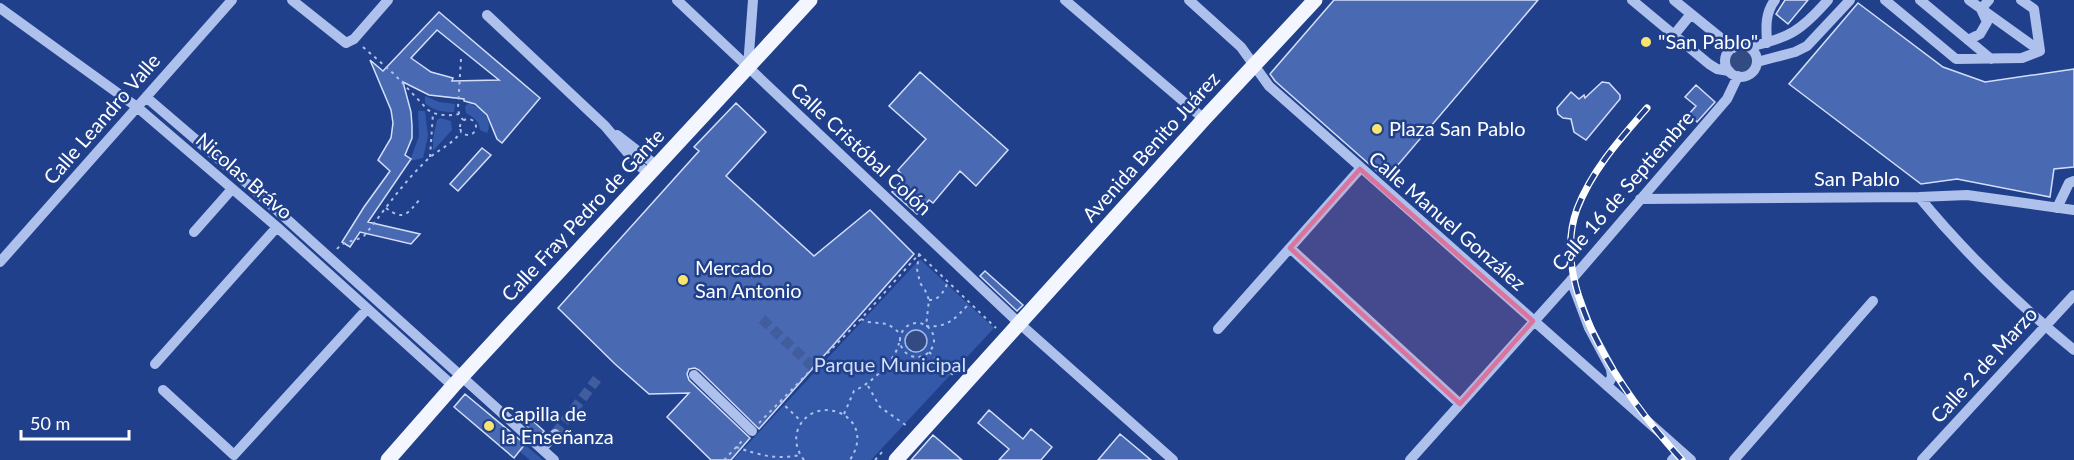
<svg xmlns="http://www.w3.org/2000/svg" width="2074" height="460" viewBox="0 0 2074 460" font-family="Lato,sans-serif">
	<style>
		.green { fill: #3459a9 }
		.water { fill: #334b83; stroke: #a1baed; stroke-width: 1.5 }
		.building { fill: #4969b3; stroke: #d3dff8; stroke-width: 1.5; fill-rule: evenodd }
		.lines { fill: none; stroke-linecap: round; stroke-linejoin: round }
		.minor-tunnel { stroke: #415d9d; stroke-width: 10; stroke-dasharray: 10 5; stroke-linecap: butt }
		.path { stroke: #aec1ec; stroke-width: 2; stroke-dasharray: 3 4.5; stroke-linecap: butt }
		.minor { stroke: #aec1ec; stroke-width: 10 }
		.major { stroke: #f3f6fe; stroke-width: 15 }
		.rail-casing { stroke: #fff; stroke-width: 7 }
		.rail { stroke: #20408c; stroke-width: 4.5; stroke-dasharray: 14; stroke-linecap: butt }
		.marked { fill: #da749d; fill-opacity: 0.2; stroke: #da749d; stroke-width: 4.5; stroke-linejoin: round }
		.poi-dot { fill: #f9e46e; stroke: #20408c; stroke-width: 2 }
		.labels { text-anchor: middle; stroke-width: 5; stroke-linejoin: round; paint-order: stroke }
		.poi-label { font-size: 20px; fill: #fff; stroke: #20408c; text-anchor: start }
		.street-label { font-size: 20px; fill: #fff; stroke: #20408c }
		.park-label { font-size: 20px; fill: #d3dff8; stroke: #20408c }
	</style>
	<rect width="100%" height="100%" fill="#20408c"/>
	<path class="green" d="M425,96l14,6 16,2 -1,8c-11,0 -21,-1 -29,-9z
		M468,103c13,4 26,17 19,30l-7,-3c-1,-10 -6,-12 -14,-17l-1,-6z
		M418,111h7l3,25 -5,22 -13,3 9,-25z
		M440,118l11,3 1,9 -19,21v-12l4,-19z
		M920,259l74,69 -123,132h-138z
		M465,394l78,66h-13l-71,-59z"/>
	<path class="water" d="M1725 61a16 16 0 1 1 32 0a16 16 0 1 1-32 0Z
		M905 341a11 11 0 1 1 22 0a11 11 0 1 1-22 0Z"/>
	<path class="building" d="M1334,0h204l-152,179 -111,-98 -5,-7z
		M1785,0h23l-20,24 -12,-10z
		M1858,3l85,64 42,15 89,-13v98l-20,2 -4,28 -93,-18 -36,5 -132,-100z
		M439,12l101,86 -38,45 -5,-4 -10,-24 -12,-11 -11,-3v-2l-35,-4 -26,-13 8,30 1,14v12l-7,17 6,4 -43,63 52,12 -9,10 -51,-12 -10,15 -8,-5 22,-35 26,-36 -12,-11 13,-22 2,-15 -2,-13 -21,-50 13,11zM437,30l62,50 -47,1 1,-3 -22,-6 -20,-14z
		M920,72l88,78 -32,36 -16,-15 -27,32 -4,-3 -12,14 -25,-22 12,-14 -6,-8 28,-31 -37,-33z
		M1602,82l7,1 11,12v4l-34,41 -12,-8 -3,-13 -8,-1 -5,-4 -1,-6 14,-16 8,7 5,-4 1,3z
		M1696,85l19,17 -18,20 -8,-8 7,-8 -11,-9z
		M736,103l30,29 -40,44 88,80 56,-46 44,44 -155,175 -60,-59 -4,-2 -6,1 -2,5 2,6 61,58 -19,22h-20l-44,-43 22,-24 -40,1 -34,-30 -57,-56 141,-157 -5,-4z
		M482,148l9,7 -33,36 -8,-7z
		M985,271l38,34 -6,6 -37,-35z
		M465,394l60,50 -11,14 -60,-51z
		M989,410l34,29 8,-10 21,18 -11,13h-42l10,-11 -31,-26z
		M525,414l19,17 -5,6 -19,-17z
		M1120,434l31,26h-53z
		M933,435l29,25h-51z"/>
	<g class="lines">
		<path class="minor-tunnel" d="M762,319l51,48
			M555,434l42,-55"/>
		<path class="path" d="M363,47l31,27 34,36c9,6 21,6 31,4
			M461,59l-3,48 1,7 4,6
			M460 127a8 8 0 1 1 16 0a8 8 0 1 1-16 0Z
			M430,157l3,-44
			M386,208c18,14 22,5 34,-9
			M337,249c7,-9 18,-7 27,-13 20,-25 38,-52 61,-74 11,-12 26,-16 36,-30
			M919,254l-2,15 3,14 5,7 4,10 -3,26c23,2 29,-8 44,-23
			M929,300c11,0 15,-9 19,-18
			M861,319l7,3 20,2 13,10
			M900 340a17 17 0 1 1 34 0a17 17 0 1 1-34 0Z
			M929,352l24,23
			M868,386l12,21 27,19
			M780,401l22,21
			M844,414l10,-23c17,-8 41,-29 45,-48
			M759,423l102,-104 58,-65 77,74
			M736,447c23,8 40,13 64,8
			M724,460l19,-20
			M804,460c-7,-9 -10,-20 -6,-31 16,-38 81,-14 52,31
			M875,460l9,-10"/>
		<path class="minor" d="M292,0l54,43 8,-4 34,-39
			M677,0l343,324 153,136
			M1065,0l139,119
			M1189,0l52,47 28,39 422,374
			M1632,0l77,64 8,5 12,2
			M1674,0l59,48
			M1885,0l71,59 66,-1 18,-7
			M1920,0l71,59
			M1969,0l71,51
			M2021,0l13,9 6,42
			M0,8l137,99 140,120 176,159
			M487,15l118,111 32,38 12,10
			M1674,35l17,-21
			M1968,40l12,-6 7,-12 -6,-13 8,-9
			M1767,43c-1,-16 -2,-30 8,-43
			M1725 61a16 16 0 1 1 32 0a16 16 0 1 1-32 0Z
			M1749,47c40,-9 52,-16 79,-47
			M1757,62l38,-10 12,-6 43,-46
			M748,67l5,-67
			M146,97l104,89 304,274
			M617,135l40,31
			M1919,197c46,56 99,107 155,153
			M1640,199l279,-2 48,-2 107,15
			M2057,208l12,-25 5,-2
			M194,232l38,-43
			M1290,248l170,156
			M0,262l232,-262
			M1571,280l18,48 22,41 1,8 -5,9
			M1218,329l142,-160
			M155,364l122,-137
			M694,375l58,56
			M163,390l71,65 133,-146
			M542,449l13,-15
			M1410,460l163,-182 154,-179 11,-23
			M1672,460l9,-9
			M1734,460l139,-159
			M1922,460l152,-165"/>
		<path class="major" d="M388,460l65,-74 357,-386
			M896,460l308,-341 111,-119"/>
		<g class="rail-casing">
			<path id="rail" d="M1647,108c-27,31 -55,62 -70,101 -30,82 52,193 105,251"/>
		</g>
		<use href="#rail" class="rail"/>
	</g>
	<path class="marked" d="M1360,169l173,152 -73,83 -170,-156z"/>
	<g class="poi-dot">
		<circle cx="1646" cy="42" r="6"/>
		<circle cx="1377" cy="129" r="6"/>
		<circle cx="683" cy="280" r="6"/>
		<circle cx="489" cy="426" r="6"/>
	</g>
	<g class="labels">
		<g class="poi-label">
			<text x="1658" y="49">"San Pablo"</text>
			<text x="1389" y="136">Plaza San Pablo</text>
			<text x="695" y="275">Mercado<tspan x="695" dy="23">San Antonio</tspan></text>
			<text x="501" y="421">Capilla de<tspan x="501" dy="23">la Enseñanza</tspan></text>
		</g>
		<g class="street-label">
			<text transform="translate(102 119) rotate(-49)" y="7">Calle Leandro Valle</text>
			<text transform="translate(1151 147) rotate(-48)" y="7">Avenida Benito Juárez</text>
			<text transform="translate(861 149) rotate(43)" y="7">Calle Cristóbal Colón</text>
			<text transform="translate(244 176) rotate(41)" y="7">Nicolas Brávo</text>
			<text x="1857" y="186">San Pablo</text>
			<text transform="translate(1623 191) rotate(-49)" y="7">Calle 16 de Septiembre</text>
			<text transform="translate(583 215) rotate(-47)" y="7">Calle Fray Pedro de Gante</text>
			<text transform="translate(1447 221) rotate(41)" y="7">Calle Manuel González</text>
			<text transform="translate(1984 365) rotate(-48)" y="7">Calle 2 de Marzo</text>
		</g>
		<g class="park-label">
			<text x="890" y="372">Parque Municipal</text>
		</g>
	</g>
	<path d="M21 430v9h108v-9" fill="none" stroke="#ffffff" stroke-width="3"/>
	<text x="30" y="430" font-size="18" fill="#ffffff" stroke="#20408c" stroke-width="4.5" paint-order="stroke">50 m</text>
</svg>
